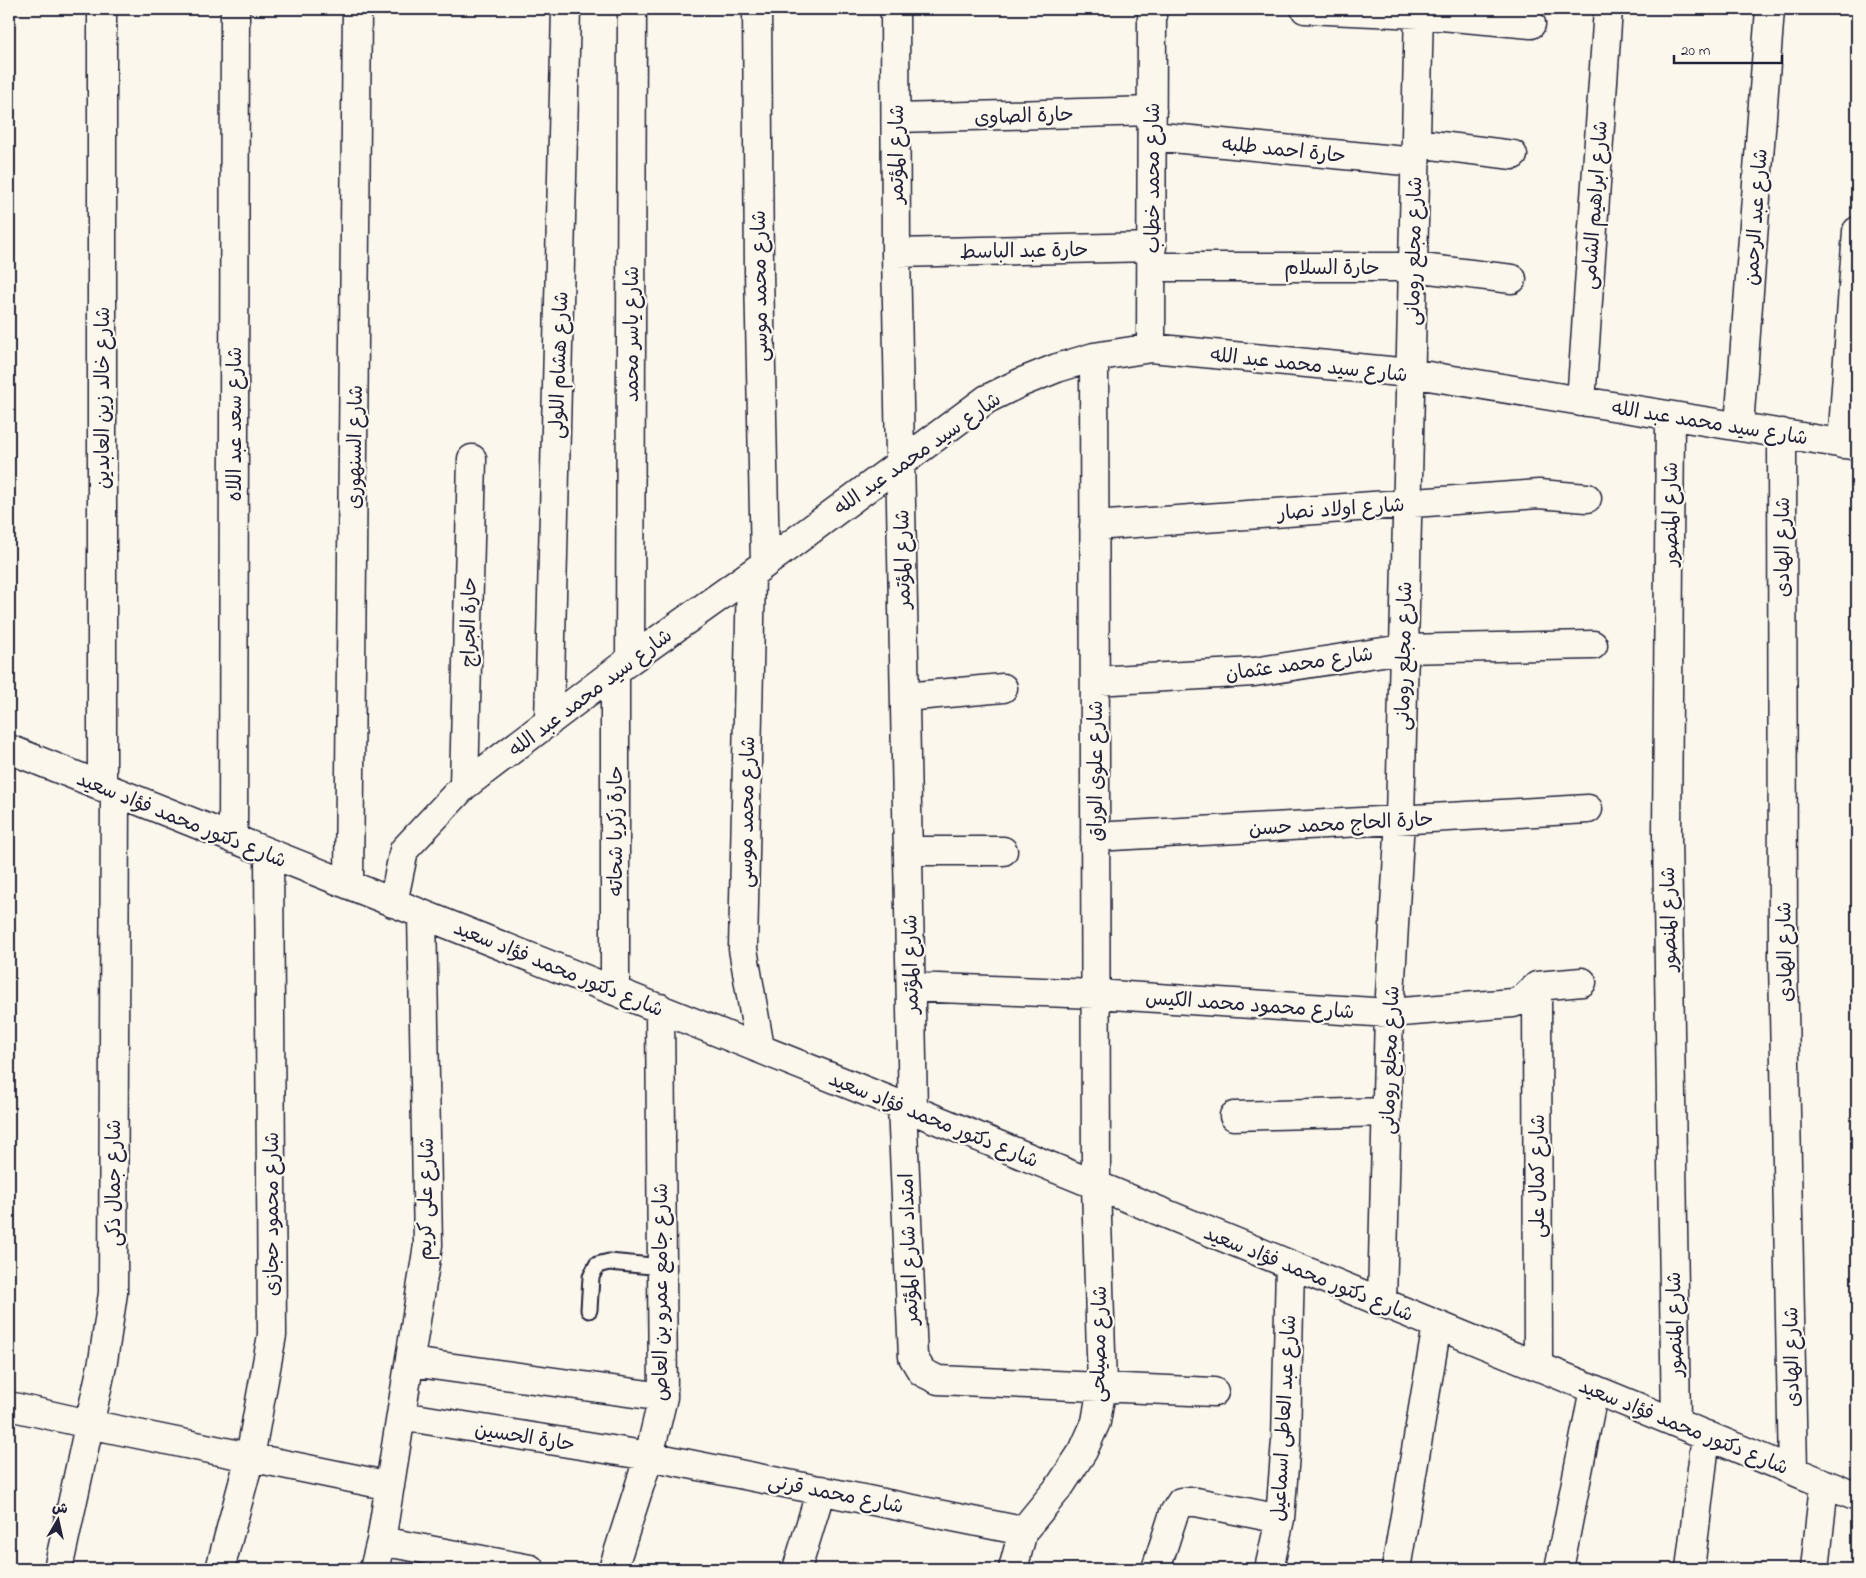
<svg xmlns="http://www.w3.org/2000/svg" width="1866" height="1578" viewBox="0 0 1866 1578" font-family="'Indie Flower','Playpen Sans Arabic',sans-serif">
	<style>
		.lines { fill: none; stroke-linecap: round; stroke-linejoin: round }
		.lane-casing { stroke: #22223b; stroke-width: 19 }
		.street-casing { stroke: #22223b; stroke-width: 31 }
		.lane { stroke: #fbf7ec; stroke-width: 15 }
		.street { stroke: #fbf7ec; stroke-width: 28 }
		.labels { text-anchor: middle; stroke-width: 4.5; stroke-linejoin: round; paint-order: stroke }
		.street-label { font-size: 20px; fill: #22223b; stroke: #fbf7ec }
	</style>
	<rect width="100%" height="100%" fill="#fbf7ec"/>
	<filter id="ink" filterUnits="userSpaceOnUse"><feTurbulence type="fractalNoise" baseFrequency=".02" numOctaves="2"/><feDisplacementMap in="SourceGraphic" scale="10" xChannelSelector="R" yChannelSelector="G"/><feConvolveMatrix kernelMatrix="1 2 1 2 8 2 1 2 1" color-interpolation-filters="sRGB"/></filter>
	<g filter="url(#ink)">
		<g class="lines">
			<g class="lane-casing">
				<path id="lane" d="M589,1310l2,-33 6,-12 12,-3 53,5"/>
			</g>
			<g class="street-casing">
				<path id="street" d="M102,9v778
					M757,9l2,263 6,291
					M895,9l1,244 17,857
					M1305,9l114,5 112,10
					M897,118l255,-7
					M1152,136l263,26
					M1416,143l97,12
					M896,253l256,-6
					M1152,267h261l99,12
					M1151,348l1,-339
					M1581,402l27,-393
					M1670,416l-3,420 9,586
					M1739,426l31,-417
					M1782,433l1,527 10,511
					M1842,444l15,-213
					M1094,526l445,-32 48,4
					M751,574l-8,375 17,99
					M630,660l2,-651
					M1095,681l159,-9 148,-23 191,-4
					M905,697l98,-9
					M549,722l17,-713
					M9,749l904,361 944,387
					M464,786l8,-327
					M1095,837l493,-28
					M233,839l2,-830
					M908,851h95
					M349,885l8,-876
					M393,903l11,-53 60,-64 166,-126 121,-86 236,-175 35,-17 35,-14 37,-11 57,-9 259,25 447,73
					M1537,986l1,380
					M911,987l184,7 294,19 124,-10 9,-3 15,-14 45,-4
					M615,991v-319
					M902,1106l11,251 9,15 16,8 276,12
					M1234,1116l153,-4
					M1382,1302l7,-289 11,-194 19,-810
					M411,1362l252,35
					M9,1406l80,18 301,62
					M402,1416l247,40 374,75
					M381,1541l149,28
					M58,1569l45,-208 10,-68 2,-501
					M220,1569l30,-112 22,-122 -3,-482
					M374,1569l7,-28 47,-296 -6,-331
					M613,1569l36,-113 14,-59 -3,-389
					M797,1569l24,-79
					M1013,1569l10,-38 37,-45 23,-35 13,-29 6,-36 -6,-201 -2,-828
					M1156,1569l18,-56 7,-11h15l84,17
					M1269,1569l11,-50 6,-79 4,-175
					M1396,1569l41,-244
					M1559,1569l35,-180
					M1690,1569l16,-134
					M1815,1569l9,-85"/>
			</g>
			<use href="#lane" class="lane"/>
			<use href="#street" class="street"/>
		</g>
	</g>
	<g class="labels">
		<g class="street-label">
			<text transform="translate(1024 115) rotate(-2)" y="7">حارة الصاوى</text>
			<text transform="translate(1284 149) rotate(6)" y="7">حارة احمد طلبه</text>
			<text transform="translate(896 154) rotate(-90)" y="7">شارع المؤتمر</text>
			<text transform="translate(1152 178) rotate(-90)" y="7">شارع محمد خطاب</text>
			<text transform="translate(1594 205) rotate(-86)" y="7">شارع ابراهيم الشامى</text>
			<text transform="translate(1755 217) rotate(-86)" y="7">شارع عبد الرحمن</text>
			<text transform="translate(1024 250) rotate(-1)" y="7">حارة عبد الباسط</text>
			<text transform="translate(1413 251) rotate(-89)" y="7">شارع مجلع رومانى</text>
			<text x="1332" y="274">حارة السلام</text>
			<text transform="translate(759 286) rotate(-91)" y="7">شارع محمد موسى</text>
			<text transform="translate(631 334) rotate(-90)" y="7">شارع ياسر محمد</text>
			<text transform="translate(1309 364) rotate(6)" y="7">شارع سيد محمد عبد الله</text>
			<text transform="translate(558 365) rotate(-88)" y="7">شارع هشام اللولى</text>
			<text transform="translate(102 398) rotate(-90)" y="7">شارع خالد زين العابدين</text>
			<text transform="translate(1710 422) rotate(9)" y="7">شارع سيد محمد عبد الله</text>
			<text transform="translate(234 424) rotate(-90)" y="7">شارع سعد عبد اللاه</text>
			<text transform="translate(354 447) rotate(-89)" y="7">شارع السنهورى</text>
			<text transform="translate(917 453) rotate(-35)" y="7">شارع سيد محمد عبد الله</text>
			<text transform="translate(1341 508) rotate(-4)" y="7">شارع اولاد نصار</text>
			<text transform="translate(1670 514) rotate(-90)" y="7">شارع المنصور</text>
			<text transform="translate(1782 547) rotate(-90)" y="7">شارع الهادى</text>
			<text transform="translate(902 559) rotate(-91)" y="7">شارع المؤتمر</text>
			<text transform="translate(468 622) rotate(-89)" y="7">حارة الجراج</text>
			<text transform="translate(1403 656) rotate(-89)" y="7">شارع مجلع رومانى</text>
			<text transform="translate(1299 663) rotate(-8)" y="7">شارع محمد عثمان</text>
			<text transform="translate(590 692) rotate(-37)" y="7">شارع سيد محمد عبد الله</text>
			<text transform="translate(1095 771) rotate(-90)" y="7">شارع علوى الوراق</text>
			<text transform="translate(746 812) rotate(-89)" y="7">شارع محمد موسى</text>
			<text transform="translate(182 819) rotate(22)" y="7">شارع دكتور محمد فؤاد سعيد</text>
			<text transform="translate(1341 823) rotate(-3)" y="7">حارة الحاج محمد حسن</text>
			<text transform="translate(615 831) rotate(-90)" y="7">حارة زكريا شحاته</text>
			<text transform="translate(1668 919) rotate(-91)" y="7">شارع المنصور</text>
			<text transform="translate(1784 952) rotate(-91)" y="7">شارع الهادى</text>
			<text transform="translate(910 964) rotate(-91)" y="7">شارع المؤتمر</text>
			<text transform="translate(559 968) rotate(22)" y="7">شارع دكتور محمد فؤاد سعيد</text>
			<text transform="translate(1250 1004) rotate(4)" y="7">شارع محمود محمد الكيس</text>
			<text transform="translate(1389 1060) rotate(-88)" y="7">شارع مجلع رومانى</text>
			<text transform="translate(934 1119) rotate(22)" y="7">شارع دكتور محمد فؤاد سعيد</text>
			<text transform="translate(1537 1176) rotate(-90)" y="7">شارع كمال على</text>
			<text transform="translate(113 1183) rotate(-90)" y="7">شارع جمال ذكى</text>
			<text transform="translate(425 1199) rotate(-89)" y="7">شارع على كريم</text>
			<text transform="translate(271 1214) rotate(-90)" y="7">شارع محمود حجازى</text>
			<text transform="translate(908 1249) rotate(-92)" y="7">امتداد شارع المؤتمر</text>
			<text transform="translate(1309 1273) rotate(22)" y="7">شارع دكتور محمد فؤاد سعيد</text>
			<text transform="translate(660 1292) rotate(-90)" y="7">شارع جامع عمرو بن العاص</text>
			<text transform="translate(1674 1324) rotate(-91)" y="7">شارع المنصور</text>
			<text transform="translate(1098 1344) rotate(-89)" y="7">شارع مصيلحى</text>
			<text transform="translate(1791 1357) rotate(-91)" y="7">شارع الهادى</text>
			<text transform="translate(1283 1418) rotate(-87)" y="7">شارع عبد العاطى اسماعيل</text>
			<text transform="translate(1684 1426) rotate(22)" y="7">شارع دكتور محمد فؤاد سعيد</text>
			<text transform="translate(525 1436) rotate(9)" y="7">حارة الحسين</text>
			<text transform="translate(836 1493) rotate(11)" y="7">شارع محمد قرنى</text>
		</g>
	</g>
	<rect width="1866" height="1578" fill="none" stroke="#fbf7ec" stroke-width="30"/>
	<rect x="15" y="15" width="1836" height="1548" fill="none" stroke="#22223b" stroke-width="2" filter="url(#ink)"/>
	<g transform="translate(58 1520) rotate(9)" stroke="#fbf7ec" stroke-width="4" paint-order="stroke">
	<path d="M0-4L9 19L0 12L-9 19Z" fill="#22223b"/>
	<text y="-8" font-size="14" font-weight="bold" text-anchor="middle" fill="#22223b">ش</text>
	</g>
	<path d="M1674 55v8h108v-8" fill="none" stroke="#22223b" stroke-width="2.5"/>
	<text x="1681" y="55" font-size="15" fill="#22223b" stroke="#fbf7ec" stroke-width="4" paint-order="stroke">20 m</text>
</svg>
